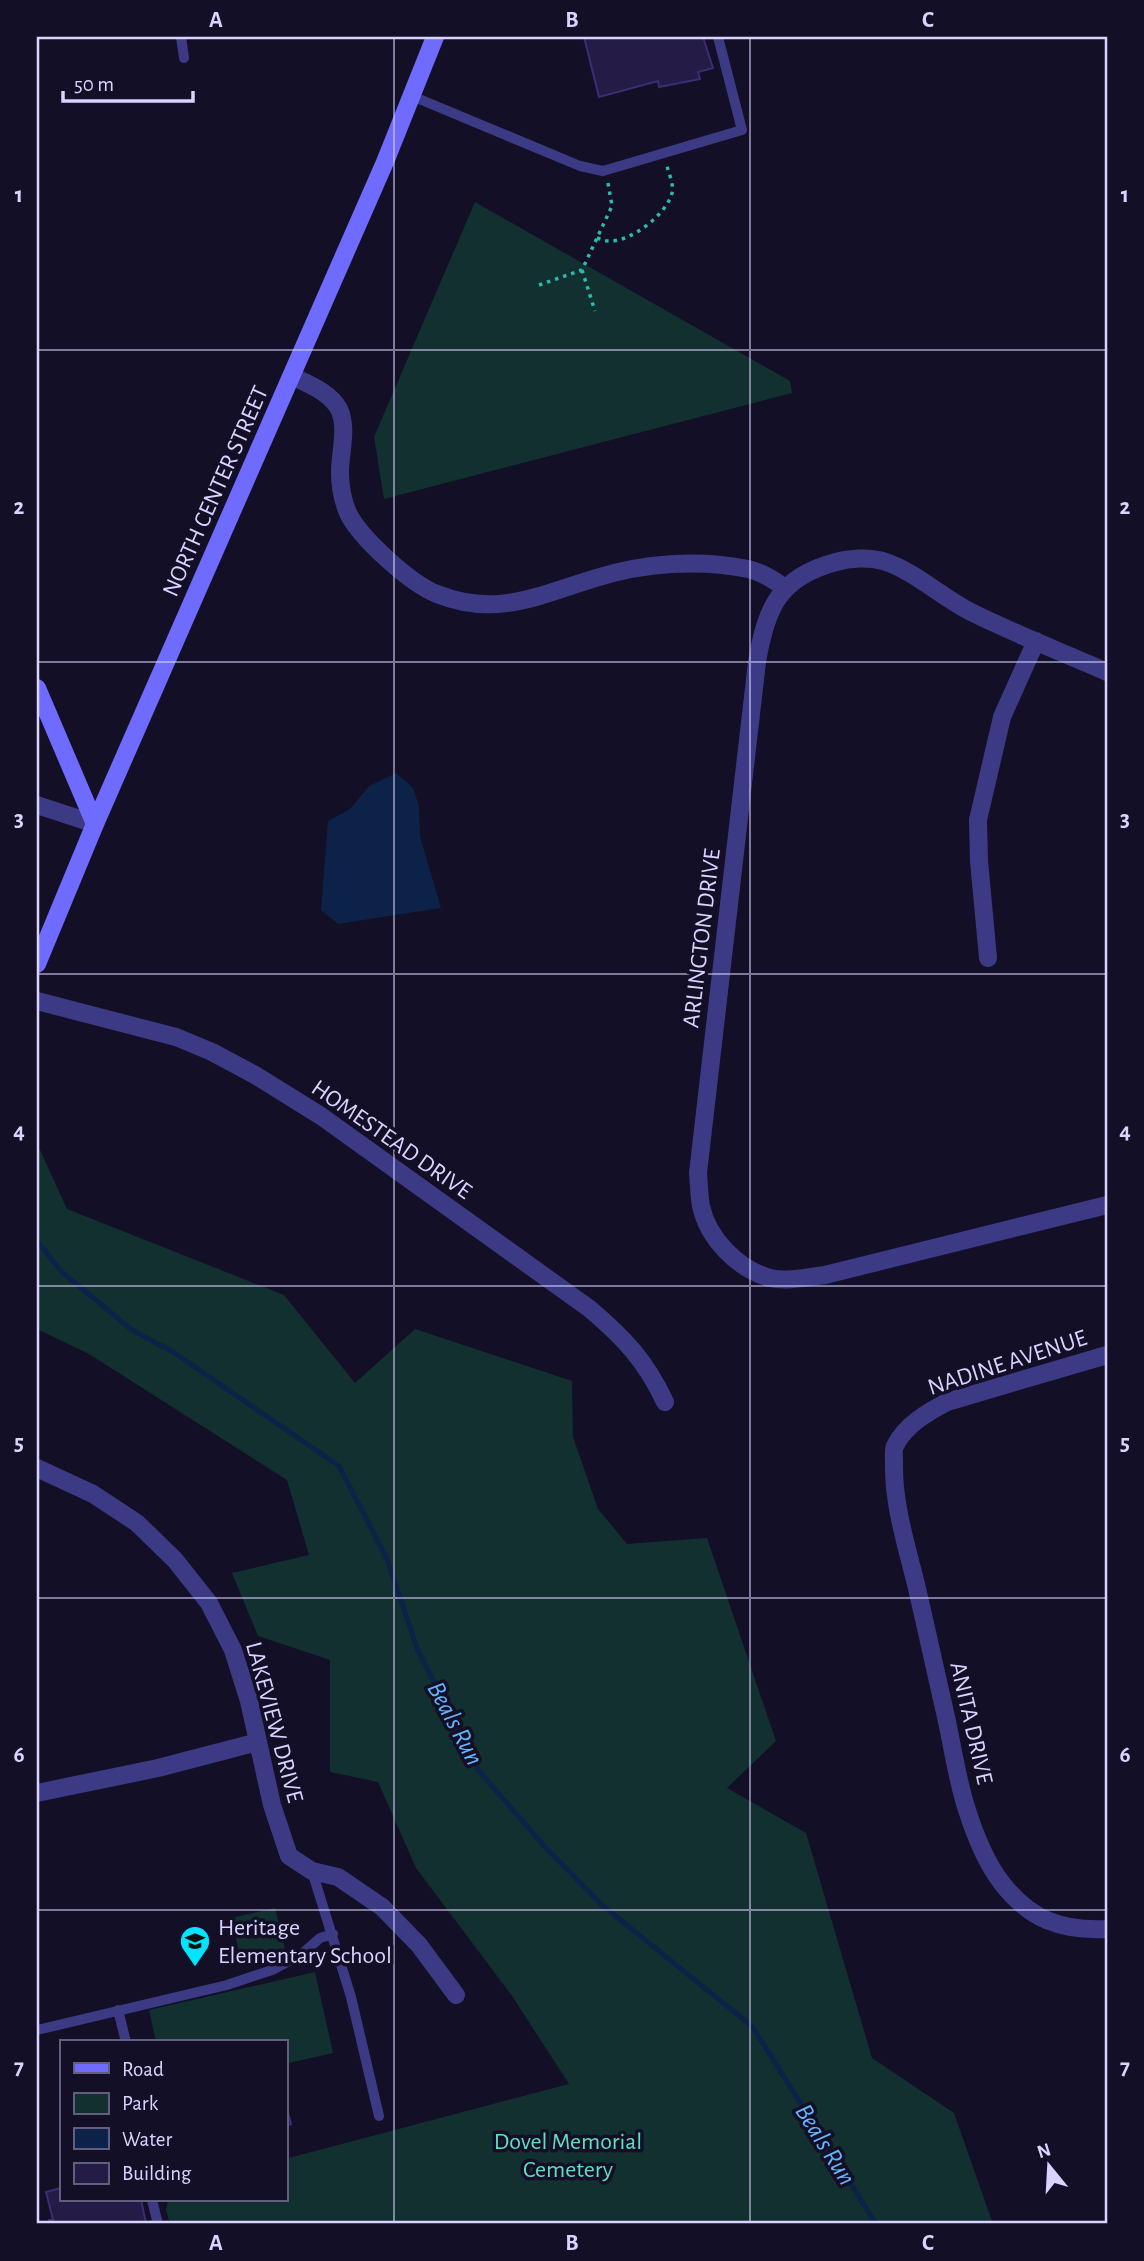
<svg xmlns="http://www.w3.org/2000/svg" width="1144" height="2261" viewBox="0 0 1144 2261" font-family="'Alegreya Sans',sans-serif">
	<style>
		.green { fill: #12302f }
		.water { fill: #0c2248 }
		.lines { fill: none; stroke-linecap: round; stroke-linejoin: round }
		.stream { stroke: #0c2248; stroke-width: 5 }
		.building { fill: #241b47; stroke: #3b2d73; stroke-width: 2 }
		.path { stroke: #2fb8b0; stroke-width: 3.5; stroke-dasharray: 3.5 5; stroke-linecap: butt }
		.service { stroke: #3d3a85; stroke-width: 10 }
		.minor { stroke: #3d3a85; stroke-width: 18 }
		.secondary { stroke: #6f6bff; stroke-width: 18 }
		.grid { fill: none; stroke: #d9d4ff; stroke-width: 2; stroke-opacity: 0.55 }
		.labels { text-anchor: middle; stroke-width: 7; stroke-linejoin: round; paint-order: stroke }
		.street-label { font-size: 24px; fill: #d9d4ff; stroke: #130f26 }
		.poi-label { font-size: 24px; fill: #d9d4ff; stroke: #130f26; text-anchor: start }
		.park-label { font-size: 24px; fill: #5fe0c0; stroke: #130f26 }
		.water-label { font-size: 26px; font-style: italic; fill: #62b6ff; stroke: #130f26 }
		.neatline { fill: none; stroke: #d9d4ff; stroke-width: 2.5 }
		.grid-label { font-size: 23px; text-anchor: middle; font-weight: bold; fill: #d9d4ff }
	</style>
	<rect width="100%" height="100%" fill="#130f26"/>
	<path class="green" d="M475,202l315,179 2,12 -408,106 -10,-62z
		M37,1149l3,1 27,59 217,86 71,88 60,-54 157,52 1,56 25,72 29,35 80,-6 69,203 -49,47 79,45 66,225 82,55 39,111h-823l-4,-14 2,-10h117v-41l284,-75 -57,-88 -96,-128 -38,-86 -48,-10v-112l-72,-24 -26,-63 77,-18 -22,-75 -198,-126 -52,-25z
		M275,1908l10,41 -44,10 -10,-41z
		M315,1972l18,81 -48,11v-22h-129l-7,-32z"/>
	<path class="water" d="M396,773l17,15 6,18 1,30 21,72 -103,16 -17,-14 7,-89 22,-12 19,-23z"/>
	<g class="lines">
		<path class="stream" d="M37,1241l25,31 70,58 41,22 166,114 48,93 31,92 61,120 66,76 58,59 149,120 124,198"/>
	</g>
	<path class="building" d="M584,37h119l10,31 -15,4 2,7 -41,8 -1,-6 -59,16z
		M285,2100l6,24 -6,2z
		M61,2188v12h80l5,23 6,-2 1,3h-103l-1,-4h4l-7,-28z"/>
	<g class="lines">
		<path class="path" d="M597,238c4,1 7,3 11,3 22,2 59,-27 64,-48 2,-8 -3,-19 -5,-27
			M582,270l13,41
			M539,285l43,-15 30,-64 -4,-23"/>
		<path class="service" d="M181,37l3,21
			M412,96l168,70 23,5 139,-41 -24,-93
			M312,1871l39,126 28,119
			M118,2010l8,32
			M37,2030l190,-45 45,-15 30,-16 18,-16 13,-4
			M152,2200l6,24"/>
		<path class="minor" d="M292,376c16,8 38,16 47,33 9,19 1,43 1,63 0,14 2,27 8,41 12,25 63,71 89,81 60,24 102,1 159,-16 47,-15 103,-19 152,-9 14,3 26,11 37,19
			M1107,672c-45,-20 -92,-38 -136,-60 -30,-15 -56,-41 -88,-51 -14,-4 -33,-3 -47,1 -57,15 -70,46 -79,100l-59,511c1,11 1,22 3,33 7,33 37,63 69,72 17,4 38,-1 55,-3l282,-70
			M37,805l58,19
			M988,958l-9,-97 -1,-41 24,-103 34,-76
			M37,1001l139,36 36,15 43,23 66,41 269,193c34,29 56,52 75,93
			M1107,1355l-160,47c-19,10 -42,23 -52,44 -2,4 -1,11 -1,16 -1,47 15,90 25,135 9,40 18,80 27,120 7,31 11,63 21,93 8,25 18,51 34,72 29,38 60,49 106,47
			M37,1468l56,26 44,29 38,37 34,43 24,47 16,51 23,104 17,51 23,15 26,6 44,30 37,38 37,50
			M37,1793l121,-25 100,-26"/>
		<path class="secondary" d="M37,688l58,136
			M37,964l58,-140 290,-662 50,-125"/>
	</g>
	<path class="grid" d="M394,37v2187M750,37v2187M37,350h1070M37,662h1070M37,974h1070M37,1286h1070M37,1598h1070M37,1910h1070"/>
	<defs>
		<g id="school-pin" transform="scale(1.575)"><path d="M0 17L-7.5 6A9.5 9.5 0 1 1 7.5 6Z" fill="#00e5ff" stroke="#130f26"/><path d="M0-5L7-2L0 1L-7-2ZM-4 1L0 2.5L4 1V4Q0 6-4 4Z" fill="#111"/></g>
	</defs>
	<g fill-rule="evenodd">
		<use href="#school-pin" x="195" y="1941"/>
	</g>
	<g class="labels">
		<g class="street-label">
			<text transform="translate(215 491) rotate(-66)" y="8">NORTH CENTER STREET</text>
			<text transform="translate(701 938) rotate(-83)" y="8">ARLINGTON DRIVE</text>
			<text transform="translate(392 1139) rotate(35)" y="8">HOMESTEAD DRIVE</text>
			<text transform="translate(1007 1362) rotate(-18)" y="8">NADINE AVENUE</text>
			<text transform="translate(275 1722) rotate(75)" y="8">LAKEVIEW DRIVE</text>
			<text transform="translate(972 1723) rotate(77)" y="8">ANITA DRIVE</text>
		</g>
		<g class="poi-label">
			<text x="218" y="1935">Heritage<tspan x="218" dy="28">Elementary School</tspan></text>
		</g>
		<g class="park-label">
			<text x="568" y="2149">Dovel Memorial<tspan x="568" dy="28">Cemetery</tspan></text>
		</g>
		<g class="water-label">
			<text transform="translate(456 1723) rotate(62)" y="9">Beals Run</text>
			<text transform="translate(826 2144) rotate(58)" y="9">Beals Run</text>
		</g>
	</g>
	<rect width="1144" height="2261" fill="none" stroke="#130f26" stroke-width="77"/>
	<rect x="60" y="2040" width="228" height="161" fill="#130f26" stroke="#625e7d" stroke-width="2"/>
	<rect x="74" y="2063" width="35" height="10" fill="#6f6bff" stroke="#625e7d" stroke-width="2"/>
	<text x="122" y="2076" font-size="21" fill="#d9d4ff">Road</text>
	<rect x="74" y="2093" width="35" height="21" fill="#12302f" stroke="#625e7d" stroke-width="2"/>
	<text x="122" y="2110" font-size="21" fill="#d9d4ff">Park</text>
	<rect x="74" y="2128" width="35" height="21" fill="#0c2248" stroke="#625e7d" stroke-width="2"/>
	<text x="122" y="2146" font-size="21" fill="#d9d4ff">Water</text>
	<rect x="74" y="2163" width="35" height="21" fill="#241b47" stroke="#625e7d" stroke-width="2"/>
	<text x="122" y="2180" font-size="21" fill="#d9d4ff">Building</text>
	<g transform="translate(1049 2166) rotate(342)" stroke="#130f26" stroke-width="5" paint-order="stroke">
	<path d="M0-5L12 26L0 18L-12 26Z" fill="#d9d4ff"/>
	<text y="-10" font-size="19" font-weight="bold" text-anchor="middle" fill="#d9d4ff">N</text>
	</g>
	<path d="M63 91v10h130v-10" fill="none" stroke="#d9d4ff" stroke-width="3.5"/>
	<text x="74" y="91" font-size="21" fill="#d9d4ff" stroke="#130f26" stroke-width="5" paint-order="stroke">50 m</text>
	<rect x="38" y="38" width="1068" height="2184" class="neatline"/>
	<g class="grid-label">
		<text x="216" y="27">A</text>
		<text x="572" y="27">B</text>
		<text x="928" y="27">C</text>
		<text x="19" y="202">1</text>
		<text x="1125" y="202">1</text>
		<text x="19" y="514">2</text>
		<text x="1125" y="514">2</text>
		<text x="19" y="826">3</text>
		<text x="1125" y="826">3</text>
		<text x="19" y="1138">4</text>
		<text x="1125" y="1138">4</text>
		<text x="19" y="1450">5</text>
		<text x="1125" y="1450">5</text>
		<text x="19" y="1762">6</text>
		<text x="1125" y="1762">6</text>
		<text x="19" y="2074">7</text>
		<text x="1125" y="2074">7</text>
		<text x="216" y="2250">A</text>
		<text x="572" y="2250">B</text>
		<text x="928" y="2250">C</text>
	</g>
</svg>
